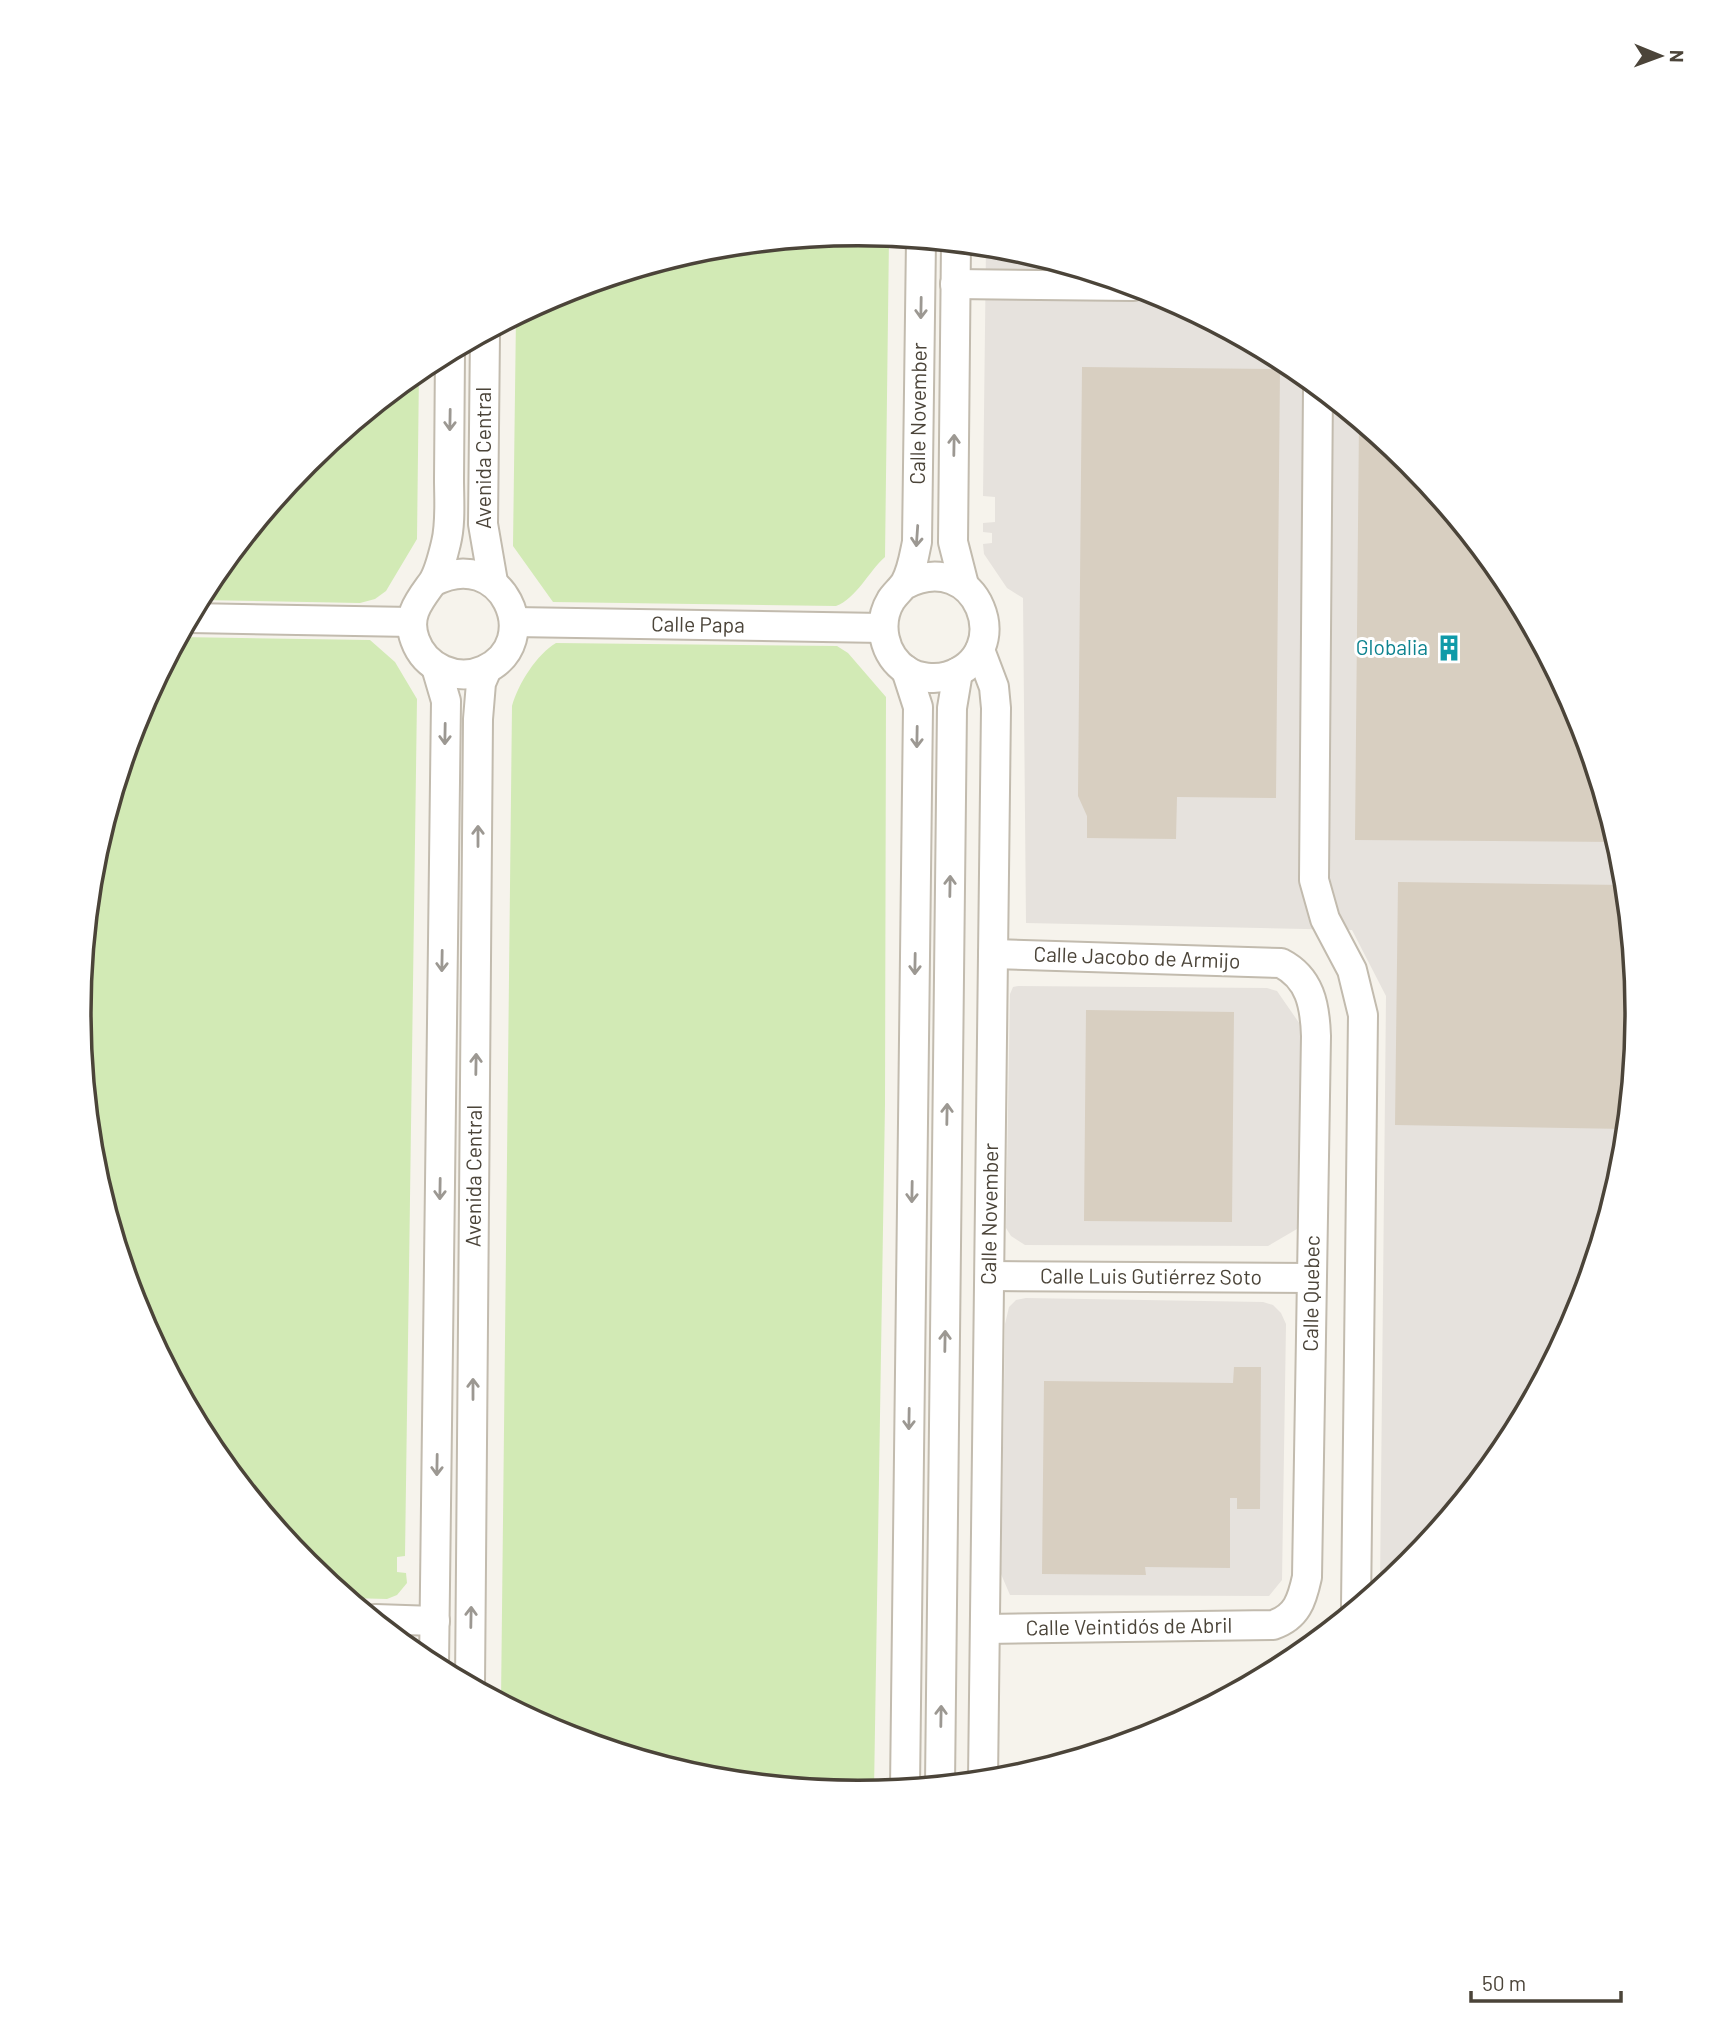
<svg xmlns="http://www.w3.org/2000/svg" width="1716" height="2026" viewBox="0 0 1716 2026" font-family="Barlow,sans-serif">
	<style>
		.industrial { fill: #e6e2dd }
		.green { fill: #d2eab5 }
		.building { fill: #d8cfc1 }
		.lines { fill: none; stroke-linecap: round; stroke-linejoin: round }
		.minor-casing { stroke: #c2bbae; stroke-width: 32 }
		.minor { stroke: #fff; stroke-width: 28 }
		.oneway { stroke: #9c9892 }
		.labels { text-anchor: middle; stroke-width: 6; stroke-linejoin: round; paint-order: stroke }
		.street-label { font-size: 21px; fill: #4b4439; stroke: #fff }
		.culture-label { font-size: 21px; fill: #0d838f; stroke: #fff; text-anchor: end }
		.rim { fill: none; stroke: #4b4439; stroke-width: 3.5 }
	</style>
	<rect width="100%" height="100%" fill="#f6f3ec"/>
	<path class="industrial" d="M986,246l24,3 147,44 134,72 118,97 97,118 72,135 44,146 15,152 -15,152 -44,147 -72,134 -97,118 -29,24 6,-592 -34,-66 -326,-7 -3,-325 -16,-10 -23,-34 -1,-10 9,-1v-10l-9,-1v-9l12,-1v-25l-12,-1z
		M1018,986l249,2 10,3 27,39 -1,187 -6,12 -29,17 -243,-1 -14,-9 -5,-8 4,-234 3,-7z
		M1026,1298l237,4 10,3 8,8 5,11 -4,256 -13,16 -259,-1 -9,-21 4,-250 4,-17 7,-7z"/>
	<path class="green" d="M858,234l31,3 -4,320c-16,14 -29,42 -49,49l-283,-4 -40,-56 3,-230 44,-23 146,-44z
		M419,370l-2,169 -31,52 -11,8 -15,4 -160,-3 10,-20 97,-118z
		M180,637l190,3 25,22 22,37 -12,857 -8,1v15l9,1 1,10 -10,12 -10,4 -38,-1 -42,-34 -97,-118 -72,-135 -44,-146 -15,-152 15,-152 44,-147z
		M556,643l281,3 11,7 38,44 -1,407 -11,687 -16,1 -152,-15 -147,-44 -58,-32 11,-995c6,-22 25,-52 44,-63z"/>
	<path class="building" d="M1082,367l198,2 -4,429 -99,-1 -1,42 -89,-1v-22l-9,-20z
		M1359,421l50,41 97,118 72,135 39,127 -262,-2z
		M1398,882l227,3 12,128 -11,116 -231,-4z
		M1086,1010l148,2 -2,210 -148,-1z
		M1234,1367h27l-1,142h-23v-11h-7v70l-85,-1 1,8 -104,-1 2,-193 189,2z"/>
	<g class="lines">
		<g class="minor-casing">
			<g id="minor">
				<path d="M956,243l-3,299 11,43"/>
				<path d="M955,284l178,2"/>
				<path d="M485,333l-2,191 10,58"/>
				<path d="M1318,388l-4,492 11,39 27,51 11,45 -7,592"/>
				<path d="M433,582c69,-37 113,60 51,88 -27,12 -59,-2 -69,-30 -9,-24 4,-39 17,-57 7,-10 11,-28 14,-40 5,-20 3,-43 3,-64 0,-42 1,-85 1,-127"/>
				<path id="s1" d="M904,585c74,-39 114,69 44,91 -13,4 -30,2 -41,-5 -24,-16 -30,-48 -16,-71 4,-6 10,-11 14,-17 7,-12 9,-27 12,-41l4,-302"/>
				<path d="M190,618l222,4"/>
				<path id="s2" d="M514,622l369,6"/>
				<path d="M980,650l14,37 2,21 -13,1072"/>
				<path id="s3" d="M990,1276l321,2"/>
				<path d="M375,1619l60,2"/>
				<path id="s4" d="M985,1629l288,-4c24,-8 29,-25 34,-48l9,-541c-1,-31 -6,-58 -35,-73l-288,-9"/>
				<path d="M434,1666l12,-965 -10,-34"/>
				<path id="s5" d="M470,1685l8,-966 3,-36 6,-14"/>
				<path d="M940,1784l12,-1076 6,-36"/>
				<path d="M905,1788l13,-1081 -12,-37"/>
			</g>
		</g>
		<use href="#minor" class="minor"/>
	</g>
	<defs><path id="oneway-shaft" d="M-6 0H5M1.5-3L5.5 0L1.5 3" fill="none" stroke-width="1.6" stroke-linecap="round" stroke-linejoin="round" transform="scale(1.75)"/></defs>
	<g class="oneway">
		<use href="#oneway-shaft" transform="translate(921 308) rotate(91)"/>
		<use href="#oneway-shaft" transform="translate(450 420) rotate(91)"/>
		<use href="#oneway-shaft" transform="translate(954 445) rotate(-89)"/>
		<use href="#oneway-shaft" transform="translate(917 536) rotate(94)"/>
		<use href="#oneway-shaft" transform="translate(445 734) rotate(91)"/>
		<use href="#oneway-shaft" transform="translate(917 737) rotate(91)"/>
		<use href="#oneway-shaft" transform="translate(478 836) rotate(-90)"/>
		<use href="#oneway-shaft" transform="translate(950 886) rotate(-89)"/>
		<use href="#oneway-shaft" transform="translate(442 961) rotate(91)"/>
		<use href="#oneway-shaft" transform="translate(915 964) rotate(91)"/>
		<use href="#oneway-shaft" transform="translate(476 1064) rotate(-89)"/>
		<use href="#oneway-shaft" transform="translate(947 1114) rotate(-89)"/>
		<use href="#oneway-shaft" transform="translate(440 1189) rotate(91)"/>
		<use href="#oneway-shaft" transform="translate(912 1192) rotate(91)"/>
		<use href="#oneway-shaft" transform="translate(945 1341) rotate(-89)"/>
		<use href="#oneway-shaft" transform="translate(473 1389) rotate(-90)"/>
		<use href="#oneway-shaft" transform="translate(909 1419) rotate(91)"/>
		<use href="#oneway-shaft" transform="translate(437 1465) rotate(91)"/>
		<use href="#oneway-shaft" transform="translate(471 1617) rotate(-89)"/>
		<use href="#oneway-shaft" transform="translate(941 1716) rotate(-89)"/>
	</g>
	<defs>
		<g id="building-bare" transform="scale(2.1)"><path d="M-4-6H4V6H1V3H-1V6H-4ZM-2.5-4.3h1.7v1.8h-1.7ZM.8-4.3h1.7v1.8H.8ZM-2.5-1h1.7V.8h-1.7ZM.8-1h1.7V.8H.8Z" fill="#0f9aa8" stroke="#fff" stroke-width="2.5" paint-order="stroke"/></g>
	</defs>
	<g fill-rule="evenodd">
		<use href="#building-bare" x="1449" y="648"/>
	</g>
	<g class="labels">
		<g class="street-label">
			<text dy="7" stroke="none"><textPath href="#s1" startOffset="492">Calle November</textPath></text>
			<text transform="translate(484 458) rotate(-90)" y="7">Avenida Central</text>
			<text dy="7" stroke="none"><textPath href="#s2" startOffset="184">Calle Papa</textPath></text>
			<text transform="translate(1137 958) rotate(2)" y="7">Calle Jacobo de Armijo</text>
			<text dy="7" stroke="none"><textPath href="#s5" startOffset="509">Avenida Central</textPath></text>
			<text transform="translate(990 1214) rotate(-89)" y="7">Calle November</text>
			<text dy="7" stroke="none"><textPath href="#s3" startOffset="161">Calle Luis Gutiérrez Soto</textPath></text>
			<text dy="7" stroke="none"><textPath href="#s4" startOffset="634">Calle Quebec</textPath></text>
			<text dy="7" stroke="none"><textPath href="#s4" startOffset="144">Calle Veintidós de Abril</textPath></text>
		</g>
		<g class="culture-label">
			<text x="1428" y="655">Globalia</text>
		</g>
	</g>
	<path d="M0 0H1716V2026H0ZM91 1013a767 767 0 1 1 1534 0a767 767 0 1 1-1534 0Z" fill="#fff" fill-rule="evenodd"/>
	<path class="rim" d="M91 1013a767 767 0 1 1 1534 0a767 767 0 1 1-1534 0Z"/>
	<g transform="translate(1660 56) rotate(91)" stroke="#ffffff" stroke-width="5" paint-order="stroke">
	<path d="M0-5L12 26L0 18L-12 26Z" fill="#4b4439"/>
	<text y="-10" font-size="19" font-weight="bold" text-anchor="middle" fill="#4b4439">N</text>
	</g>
	<path d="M1471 1991v10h150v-10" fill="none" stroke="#4b4439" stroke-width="3.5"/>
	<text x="1482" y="1991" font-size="21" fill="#4b4439" stroke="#ffffff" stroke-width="5" paint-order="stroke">50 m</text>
</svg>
